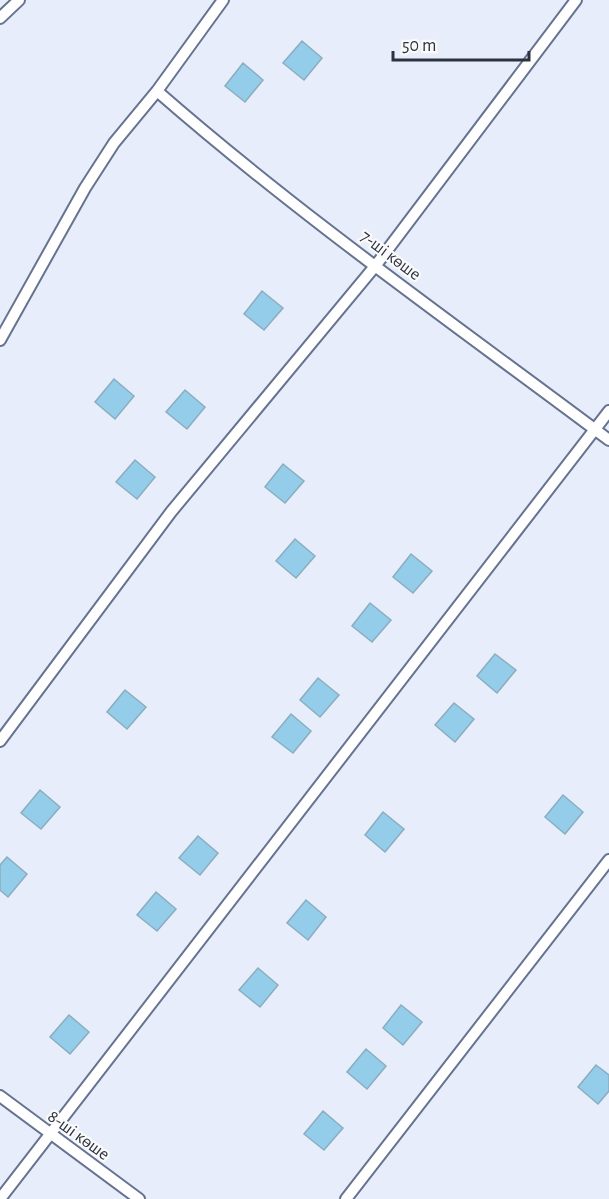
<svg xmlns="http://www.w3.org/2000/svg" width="609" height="1199" viewBox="0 0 609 1199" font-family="'Alegreya Sans',sans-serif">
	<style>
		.building { fill: #94cdea; stroke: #8aadbf; stroke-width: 1.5 }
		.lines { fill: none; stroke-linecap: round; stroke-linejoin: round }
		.lane-casing { stroke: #667390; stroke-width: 14 }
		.lane { stroke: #fff; stroke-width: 10 }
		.labels { text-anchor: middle; stroke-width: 4.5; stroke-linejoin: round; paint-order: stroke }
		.street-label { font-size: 18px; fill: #2c323e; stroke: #fafafa }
	</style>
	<rect width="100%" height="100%" fill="#e7edfa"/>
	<path class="building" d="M302,41l20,17 -18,22 -21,-17z
		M243,63l20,17 -18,22 -20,-16z
		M262,291l21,17 -19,22 -20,-16z
		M114,379l20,17 -19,23 -20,-17z
		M185,390l20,17 -18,22 -21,-17z
		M135,460l20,17 -18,22 -21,-17z
		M283,464l21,17 -19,22 -20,-16z
		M295,539l20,17 -19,22 -20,-17z
		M411,554l21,17 -19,22 -20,-16z
		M370,603l21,17 -19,22 -20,-16z
		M495,654l21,16 -19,23 -20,-17z
		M318,678l21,17 -19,22 -20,-17z
		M125,690l21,17 -19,22 -20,-17z
		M454,703l20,16 -19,23 -20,-17z
		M291,714l20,17 -18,22 -21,-16z
		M40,790l20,17 -19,22 -20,-16z
		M563,795l20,17 -18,22 -20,-17z
		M383,812l21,17 -19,23 -20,-17z
		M198,836l20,17 -18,22 -21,-17z
		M7,857l20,17 -19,23 -8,-7v-25z
		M156,892l20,17 -19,22 -20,-16z
		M306,900l20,17 -18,23 -21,-17z
		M258,968l20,17 -18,22 -21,-17z
		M401,1005l21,17 -19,23 -20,-17z
		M69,1015l20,17 -19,22 -20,-17z
		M366,1049l20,17 -19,23 -20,-17z
		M596,1065l13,10v16l-11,13 -20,-17z
		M323,1111l20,17 -19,22 -20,-16z"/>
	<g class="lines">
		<g class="lane-casing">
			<path id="lane" d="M0,18l19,-18
				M157,91c143,125 300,235 452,349
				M0,340l85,-152 29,-45 43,-52 66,-91
				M0,741l171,-229 205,-247 200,-265
				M0,1096l139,103
				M0,1199l609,-788
				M346,1199l263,-339"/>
		</g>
		<use href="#lane" class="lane"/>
	</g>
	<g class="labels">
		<g class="street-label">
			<text transform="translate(391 255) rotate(37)" y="6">7-ші көше</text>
			<text transform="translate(79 1135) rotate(36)" y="6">8-ші көше</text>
		</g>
	</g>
	<path d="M393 51v9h136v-9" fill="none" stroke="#2c323e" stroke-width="3"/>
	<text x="402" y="51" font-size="18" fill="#2c323e" stroke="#fafafa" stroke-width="4.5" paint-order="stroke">50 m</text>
</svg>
